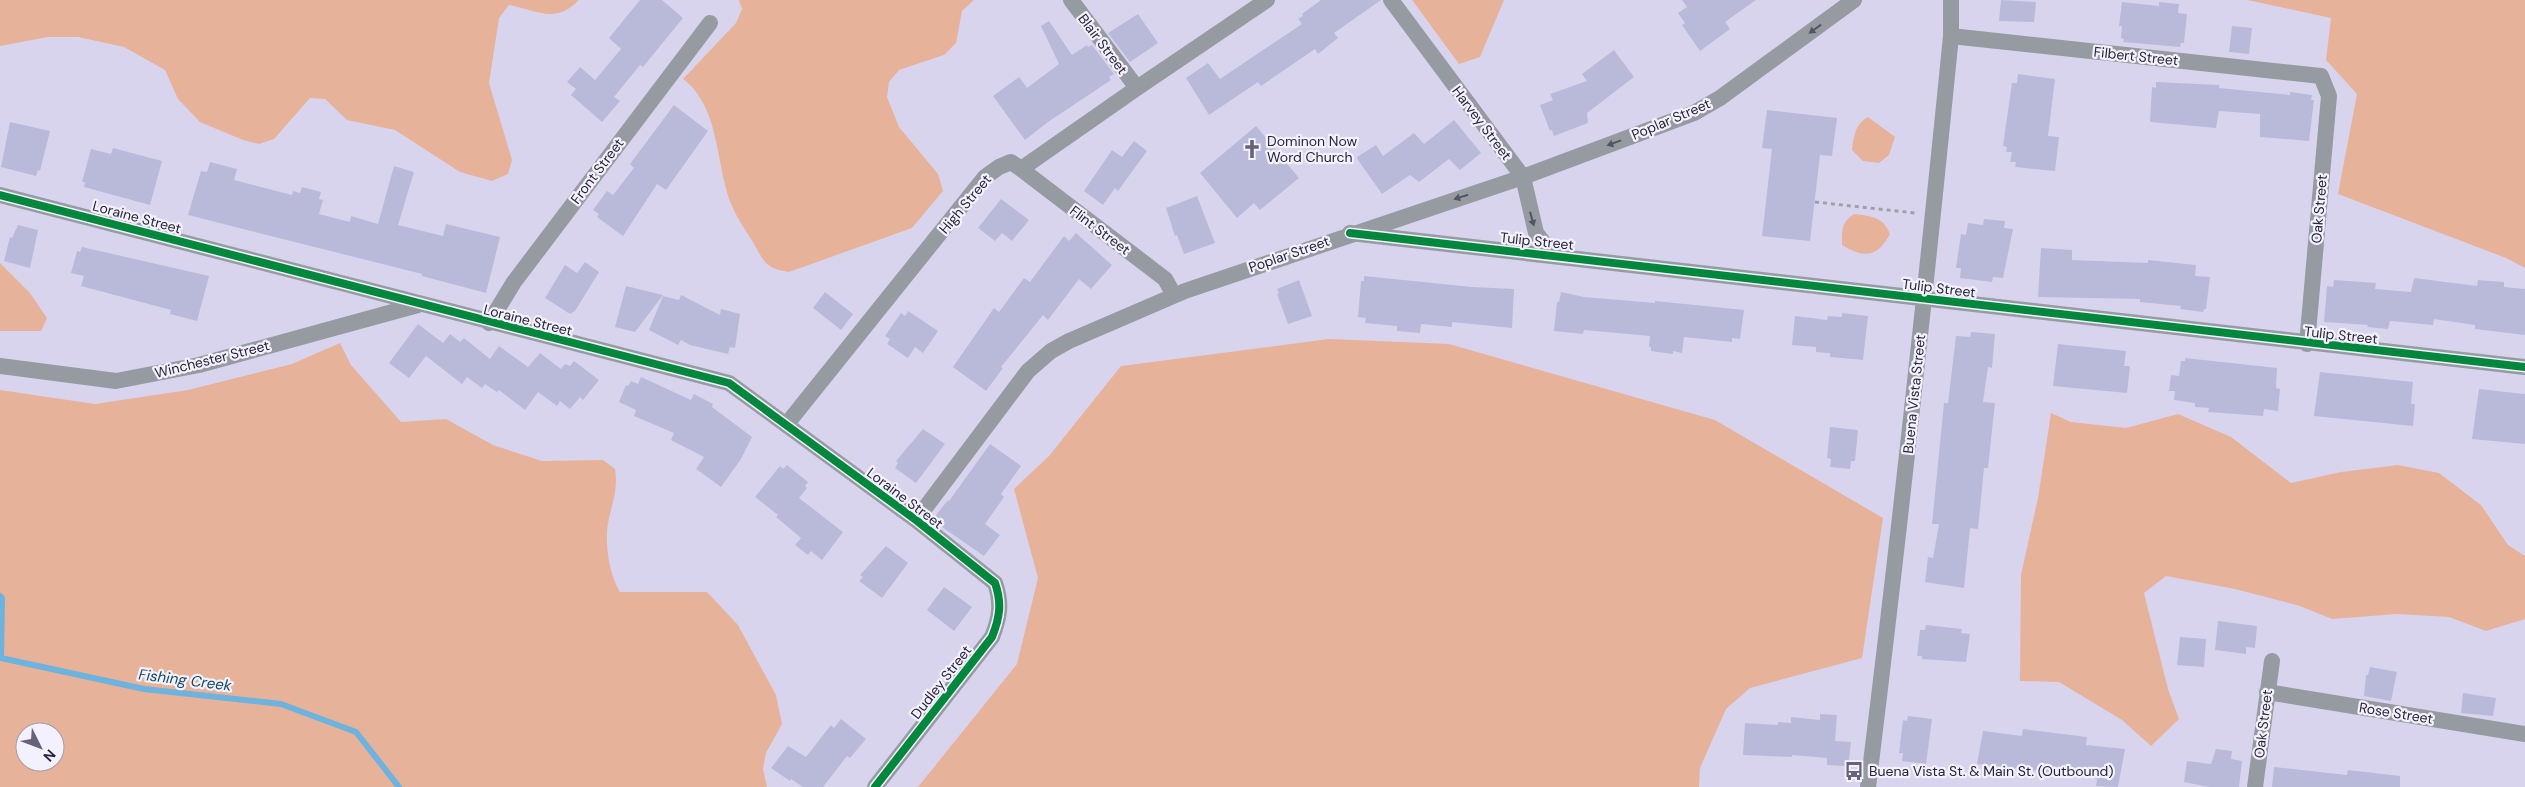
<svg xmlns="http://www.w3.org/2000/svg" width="2525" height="787" viewBox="0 0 2525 787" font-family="'DM Sans',sans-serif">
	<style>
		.green { fill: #e7b29a; fill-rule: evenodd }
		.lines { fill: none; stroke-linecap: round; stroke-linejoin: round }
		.stream { stroke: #6db3de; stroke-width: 6 }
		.building { fill: #b9bad9 }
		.path { stroke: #9e9fab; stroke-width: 3; stroke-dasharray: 4 4; stroke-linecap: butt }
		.street { stroke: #969ba2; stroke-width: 16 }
		.cycleway-casing { stroke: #f3f1fd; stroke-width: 11 }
		.cycleway { stroke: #00873e; stroke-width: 8 }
		.oneway { fill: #555464 }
		.labels { text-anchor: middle; stroke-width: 4.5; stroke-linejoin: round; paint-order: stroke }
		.street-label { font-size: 14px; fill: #29243a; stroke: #f3f1fd }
		.poi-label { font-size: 14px; fill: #29243a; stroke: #f3f1fd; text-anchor: start }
		.water-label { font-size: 15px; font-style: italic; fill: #124a64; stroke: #f3f1fd }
	</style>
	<rect width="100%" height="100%" fill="#d9d4ee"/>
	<path class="green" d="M0,0h579c-23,24 -41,11 -70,5l-10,13 -10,65 23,77 -4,14 -16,7 -32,-9 -65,-42 -48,-10 -22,-21 -15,-1 -36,41 -15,5 -16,-4 -43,-18 -22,-23 -13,-29 -41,-23 -46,-10h-30l-48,9z
		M739,0h235l-12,11 -6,32 -12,12 -45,15 -10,12 -2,15 12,30 39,47 5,17 -31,37 -123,44c-23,-3 -25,-10 -36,-30 -7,-11 -16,-24 -21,-36 -17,-41 -11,-98 -49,-127l53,-56 6,-14z
		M1412,0h92l-24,57 -21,7z
		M2247,0h278v268l-19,-10 -168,-64 19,-100 -31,-34 5,-42z
		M1868,117l27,20 -6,18 -10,8 -16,-2 -11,-11c2,-14 3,-26 16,-33z
		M1854,214c16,2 29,2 36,20 -12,23 -26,25 -48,11 0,-14 -1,-23 12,-31z
		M0,263l30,30 17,25 -6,13h-41z
		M1329,339l120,5 266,76 168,98 -21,140 -112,30 -24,21 -26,59 -1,19h-781l99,-123 21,-86 -24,-89 35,-33 72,-90z
		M340,343l11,22 50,57 45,-3 47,26 49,16 61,-1 12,9c4,25 -6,39 -8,62 -1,19 3,45 13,61h87l31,33 38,70 6,29 -16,29 -3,16 4,18h-767v-397l95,14 93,-14 104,-26zM25,732h30v30h-30z
		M2051,413l20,9 55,6 52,-14 53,23 60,46 50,-11 57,-7 41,8 42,32 27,40 17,11v63l-39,12 -37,-14 -52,-3 -65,5 -32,-13 -65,-17 -69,-13 -22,17 24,96 11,30 -28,27 -29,-26 -63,-38 -39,-1 1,-106 17,-77z"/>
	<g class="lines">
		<path class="stream" d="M0,596l2,2 -1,60 143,31 137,15 75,28 43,55"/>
	</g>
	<path class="building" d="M640,0h22l21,18 -40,49 -3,-2 -26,32 6,4 -18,21 -31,-27 5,-6 -9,-7 13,-15 15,13 26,-31 -12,-11z
		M1321,0h60l-47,33 4,5 -20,16 -3,-5 -54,37 -3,-4 -49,33 -23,-37 22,-15 12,16 82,-55 -4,-5 5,-3 -1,-2z
		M1682,0h74l-31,22 5,7 -30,22 -18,-26 3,-2 -7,-10 9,-6z
		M2001,0l35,2 -2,20 -35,-1z
		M2122,2l37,4v-4l20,2 -1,9 9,1 -3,29h-3l-1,4 -57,-5 1,-3 -3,-1 1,-12h-3z
		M1138,14l20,29 -28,19 -22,-29z
		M1049,21l23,34 15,-10 1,2 4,-2 22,29 -5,3 2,3 -63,42 -23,18 -32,-44 26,-19 8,11 32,-24 -18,-38z
		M2232,26l20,2 -3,26 -20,-2z
		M1614,50l20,27 -47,36 1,10 -34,13 -2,-6 -2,1 -10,-26 13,-5 -3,-6 37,-13 -5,-7z
		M2018,74l37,5 -7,57 11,1 -4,34 -40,-4 1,-5h-6l2,-10h-6l1,-5 -4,-1 9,-63h5z
		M2156,82l63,3v3l71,7v-3l22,3 -1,5h3l-5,41 -49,-4v-23l-41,-3 -3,17 -66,-6 2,-35 4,1z
		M674,105l34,26 -42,59 -9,-6 -34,52 -26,-19 2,-3 -6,-4 14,-19 6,4 21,-27 -4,-4z
		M1767,110l70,8 -5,38 -12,-1 -10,86 -48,-5 10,-87 -10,-1z
		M1454,120l27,33 -21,17 -11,-11 -30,23 -9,-7 -28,19 -24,-34 -1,-3 19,-12 7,11 31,-23 10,11z
		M10,122l40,9 -10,40 -2,-1 -2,6 -35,-9z
		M1256,126l43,52 -39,32 -6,-7 -17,15 -37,-45z
		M1134,141l13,10 -29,40 -3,-3 -12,17 -19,-14 28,-41 10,7z
		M113,148l49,13 -12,44 -66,-18 1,-5h-3l9,-33 20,5z
		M210,162l27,7 -3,11 58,15 1,-4 7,2 2,-6 19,5 -2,7 4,1 -4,14 31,8 1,-6 27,8 16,-58 20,6 -16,53 45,11 3,-12 54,13 -14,56 -64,-17v-2l-234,-59 13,-44 6,1z
		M1197,196l18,47 -31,11 -7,-19 -2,1 -9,-28z
		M1001,199l28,21 -17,21 -10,-8 -7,8 -17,-13z
		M1984,219l21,2 -1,7 9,1 -10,49 -10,-1 -1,5 -32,-4 1,-10h-5l5,-34 5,1 2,-12 15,2z
		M18,225l20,5 -8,38 -26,-7 6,-24 2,1z
		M1076,233l36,32 -21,24 -12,-10 -31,41 -5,-5 -42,52 2,1 -17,23 -33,-24 41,-59 5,4 25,-34 6,4 34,-46 5,5z
		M82,247l127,29 -12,45 -27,-7 1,-4 -90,-24 3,-10 -13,-3 6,-22 3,1z
		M2041,248l31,2v10l76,3v-3l48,5 -1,11 15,1 -4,32h-2l-1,3 -23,-3 1,-3 -41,-4v-3l-102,-2z
		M585,262l14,10 -24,39 -5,3 -25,-16 20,-33 12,8z
		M1364,276l108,11 42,2 -2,39 -60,-6v5l-31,-3 -1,9 -23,-2v-5l-32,-3 1,-5 -8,-1 3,-36h3z
		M2414,278l63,8 1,-6 26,2v5l21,2v46l-50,-6v-4l-41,-6 -1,6 -43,-4 -2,8 -21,-2 1,-2 -44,-3 3,-36 6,1 1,-7 42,3 -1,6 36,3z
		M1299,280l13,36 -24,8 -11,-30 2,-1 -2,-4z
		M626,286l37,9 -28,37 -20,-5z
		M825,292l28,22 -12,16 -28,-22z
		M1561,292l23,5 71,6v-2l89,9 -4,29 -8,-1v4l-48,-5 -2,16 -9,-2v3l-22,-3v-4h-2l1,-11 -66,-6 -1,4 -29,-3 3,-29h2z
		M681,295l39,20 1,-6 19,5 -5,34 -5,-1 -2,7 -38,-9 -9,-5 -3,5 -29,-15 14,-34 16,4z
		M908,311l30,20 -15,22 -8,-6 -7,11 -21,-14 3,-5 -5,-3 16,-23 4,3z
		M1842,313l26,3 -5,44 -33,-3v-4l-14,-1v-5l-24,-2 3,-29 32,4 1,-4 14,1z
		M418,324l25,19 7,-9 10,8 4,-4 26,21 9,-13 29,21 12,-14 21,16 4,-5 5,2 4,-5 25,19 -16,20 -3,-3 -10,12 -10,-8 -3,5 -19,-14 -13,18 -26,-20 -2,2 -12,-8 -3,4 -15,-11 -5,7 -36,-28 -17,22 -20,-15z
		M1971,332l24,2 -3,34 -4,-1 -5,35 12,1 -7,65h-4l-6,61 -8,-1 -6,60 -39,-6 3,-25 5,1 6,-34h-7l12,-121h4l8,-67 14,1z
		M2058,344l68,7 -2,15h6l-3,27 -74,-7z
		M2185,358l92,10 -1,20 4,1 -2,22 -14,-2 -1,7 -55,-4 1,-4 -14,-1v-4l-21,-3 1,-9h-6l2,-16 8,1 2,-15h4z
		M2320,372l93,10 -2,22h4l-2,22 -99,-10z
		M641,377l50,23 3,-6 19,10 -1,3 40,30 -11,22 -20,28 -25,-18 8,-12 -33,-17 3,-7 -40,-17 2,-6 -17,-8 7,-17 2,1 3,-5 7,3z
		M2479,389l46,5v50l-53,-5z
		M1830,427l28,3 -3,31h-4l-1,8 -20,-2 1,-8 -4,-1z
		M923,429l22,15 -29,39 -21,-15 3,-5 -2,-2z
		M990,444l31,22 -20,28 3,3 -19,27 15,11 -16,21 -52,-36 16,-20 1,1z
		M787,465l21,17 -3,4 2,2 -8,10 44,34 -21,28 -11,-9 -3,4 -13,-10 6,-7 -25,-21 2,-2 -23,-18 25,-31 3,3z
		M886,546l22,17 -26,35 -23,-17 4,-4 -3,-2z
		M944,587l28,20 -18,24 -27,-21z
		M2218,621l39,5 -2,22 -9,-1v7l-31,-4z
		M1926,625l36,4 -1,4 9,1 -4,28 -44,-3v-3h-5l3,-26h5z
		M2180,637l26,2 -2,28 -27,-2z
		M2370,667l27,5 -6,29 -27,-5 2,-21h2z
		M2463,693l33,5 -3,18 -32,-3z
		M1820,714l17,1 -2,26 16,1 -2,18h-2l-1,6 -19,-1v-7l-35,-3v2l-49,-2 2,-32 33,2v-3l13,1v-6l29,3z
		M1908,716l24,3 -6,45 -24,-3 1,-8h-4l4,-33 4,1z
		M841,719l25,20 -16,19 -3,-2 -24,31h-20l-12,-8 -1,2 -19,-13 17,-22 18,11 25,-32 3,3z
		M2023,729l64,8 -1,8 39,4 -7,38 -22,-1 1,-7 -4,-2 -116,-13 6,-33 39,5z
		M2216,749l16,2 -1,8 11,2 -3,26h-30l-25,-5 3,-21 24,3z
		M2274,767l73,8 1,-5 52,6v11h-128z"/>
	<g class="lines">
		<path class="path" d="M1815,202l100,11"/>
		<path class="street" d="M1071,0l66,88
			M1391,0l132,177 13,56 17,22
			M1951,36l370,40 8,20 -22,248
			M1021,169l144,110 9,16
			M0,195l729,188 187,137 79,63c7,20 5,34 -3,54l-117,150
			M1350,233l1175,134
			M489,323l25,-41 196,-259
			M0,366l116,15 83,-16 219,-60
			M786,425l199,-248 14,-10 12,-5 10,7 116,-81 130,-88
			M916,520l112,-149 23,-20 18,-10 116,-50 338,-114 171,-64 26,-15 134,-98
			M2267,692l258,42
			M1868,787c31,-250 58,-500 83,-751v-36
			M2255,787l17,-126"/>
		<g class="cycleway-casing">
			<path id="cycleway" d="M0,195l729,188 187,137 79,63c7,20 5,34 -3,54l-117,150
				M1350,233l1175,134"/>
		</g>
		<use href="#cycleway" class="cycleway"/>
	</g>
	<defs><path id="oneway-solid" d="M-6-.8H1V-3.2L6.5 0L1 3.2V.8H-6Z" transform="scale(1.25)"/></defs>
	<g class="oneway">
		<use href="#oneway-solid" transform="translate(1815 29) rotate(144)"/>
		<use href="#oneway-solid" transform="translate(1614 143) rotate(160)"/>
		<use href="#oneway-solid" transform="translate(1461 197) rotate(162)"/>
		<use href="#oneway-solid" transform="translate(1532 219) rotate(75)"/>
	</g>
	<defs>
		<g id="church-bare" transform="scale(1.5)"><path d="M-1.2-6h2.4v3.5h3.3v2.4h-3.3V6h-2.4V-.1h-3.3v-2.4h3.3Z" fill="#676279" stroke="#f3f1fd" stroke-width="2.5" paint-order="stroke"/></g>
		<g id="bus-bare" transform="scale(1.5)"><path d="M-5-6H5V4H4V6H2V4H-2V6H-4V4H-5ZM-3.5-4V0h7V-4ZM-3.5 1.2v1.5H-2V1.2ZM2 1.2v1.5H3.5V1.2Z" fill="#676279" stroke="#f3f1fd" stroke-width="2.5" paint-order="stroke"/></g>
	</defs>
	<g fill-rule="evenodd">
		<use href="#church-bare" x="1252" y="149"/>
		<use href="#bus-bare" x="1854" y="771"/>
	</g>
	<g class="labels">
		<g class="street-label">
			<text transform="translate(1103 44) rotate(53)" y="5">Blair Street</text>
			<text transform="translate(2136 56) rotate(6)" y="5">Filbert Street</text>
			<text transform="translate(1671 119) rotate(-23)" y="5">Poplar Street</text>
			<text transform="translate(1482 123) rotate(53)" y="5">Harvey Street</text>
			<text transform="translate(597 171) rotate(-53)" y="5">Front Street</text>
			<text transform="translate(965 204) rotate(-50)" y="5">High Street</text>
			<text transform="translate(2319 209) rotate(-85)" y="5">Oak Street</text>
			<text transform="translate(137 217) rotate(15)" y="5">Loraine Street</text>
			<text transform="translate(1100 230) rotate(37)" y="5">Flint Street</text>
			<text transform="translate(1537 241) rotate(6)" y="5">Tulip Street</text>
			<text transform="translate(1289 254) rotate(-19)" y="5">Poplar Street</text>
			<text transform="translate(1939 288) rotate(7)" y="5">Tulip Street</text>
			<text transform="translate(528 320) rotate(14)" y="5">Loraine Street</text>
			<text transform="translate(2341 335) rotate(6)" y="5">Tulip Street</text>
			<text transform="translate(212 359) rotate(-14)" y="5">Winchester Street</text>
			<text transform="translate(1914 394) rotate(-84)" y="5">Buena Vista Street</text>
			<text transform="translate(905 498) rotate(37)" y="5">Loraine Street</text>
			<text transform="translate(941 682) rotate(-52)" y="5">Dudley Street</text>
			<text transform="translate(2396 713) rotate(9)" y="5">Rose Street</text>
			<text transform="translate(2263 724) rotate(-83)" y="5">Oak Street</text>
		</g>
		<g class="poi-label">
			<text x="1267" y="146">Dominon Now<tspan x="1267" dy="16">Word Church</tspan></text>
			<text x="1869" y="776">Buena Vista St. &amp; Main St. (Outbound)</text>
		</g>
		<g class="water-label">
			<text transform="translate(185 680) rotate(7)" y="5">Fishing Creek</text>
		</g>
	</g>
	<g transform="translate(40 747) rotate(132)"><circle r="24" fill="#f3f1fd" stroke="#a29faf"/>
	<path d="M0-4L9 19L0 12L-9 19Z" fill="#676279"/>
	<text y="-8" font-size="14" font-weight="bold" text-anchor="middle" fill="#29243a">N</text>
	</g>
</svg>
